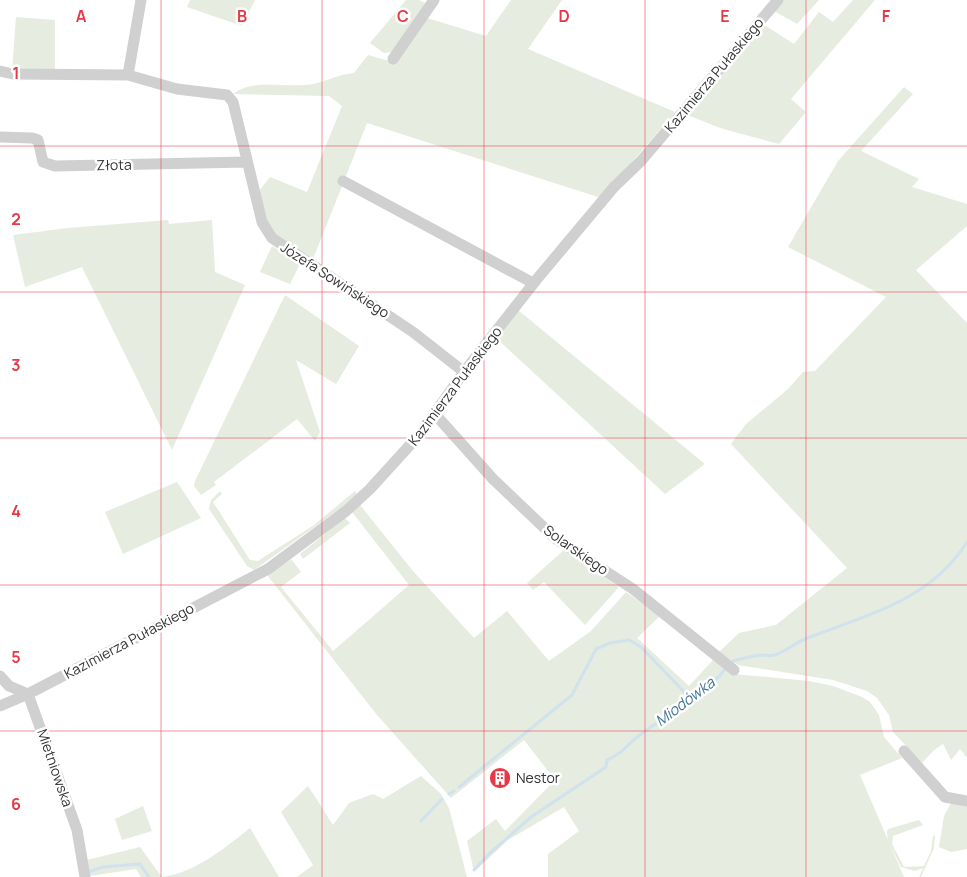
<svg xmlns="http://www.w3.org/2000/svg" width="967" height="877" viewBox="0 0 967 877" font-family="Manrope,sans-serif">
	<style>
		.green { fill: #e6ecdf }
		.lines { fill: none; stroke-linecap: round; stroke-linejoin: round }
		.stream { stroke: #cfe2ee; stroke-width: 3 }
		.minor { stroke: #d0d0d0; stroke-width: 11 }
		.grid { fill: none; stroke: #e63946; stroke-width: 1; stroke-opacity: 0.55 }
		.labels { text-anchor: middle; stroke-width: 5; stroke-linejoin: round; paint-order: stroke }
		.street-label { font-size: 14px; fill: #333; stroke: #fff }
		.poi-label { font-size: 14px; fill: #333; stroke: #fff; text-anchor: start }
		.water-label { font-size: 15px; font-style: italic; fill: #3f7597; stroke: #fff }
		.grid-label { font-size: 16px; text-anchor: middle; font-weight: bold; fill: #e63946; stroke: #fff; stroke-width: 5; stroke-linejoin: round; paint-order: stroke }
	</style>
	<rect width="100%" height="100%" fill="#fff"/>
	<path class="green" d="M190,0h65l-13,26 -55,-19z
		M406,0h13l8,4 -35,48 -8,1 -14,-10z
		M511,0h51l-34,49 147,63 -74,86 -234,-75 -54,136 -38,-24 -6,-7 -10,-37 11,-14 37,15 35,-86 -13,-10 -96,-2c22,-17 54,-5 80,-10 14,-3 26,-10 41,-11l14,-18 25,7 34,-44 59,18z
		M783,0h36l-22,24 -23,-13z
		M853,0h22l-84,99 15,13 -27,32 -59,-16 -35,-14 78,-90 31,20 25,-32 14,10z
		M16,17l39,3v50l-43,1z
		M904,87l9,7 -52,57 58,28 -7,8 55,17v22l-51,44 51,53v435l-7,-9 -9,11 -8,-16 -10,7 -11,12 -29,-31 -4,-17 -12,-17 -10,-7 -34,-11 -95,-15 -19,-13 20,-19 37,-8 71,-57 -116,-124 15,-20 42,-35 15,-17 12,-1 71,-74 -98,-50 50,-86z
		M168,220l1,4 43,-4 3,52 30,13 -73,165 -90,-183 -57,20 -12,-52 55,-7z
		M272,246l28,18 -10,20 -30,-12z
		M285,295l74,51 -23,38 -40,-24 24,72 -5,9 -18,-22 -83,63 2,3 -15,10 -7,-9 1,-5z
		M518,310l187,154 -40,30 -169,-156z
		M177,482l24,36 -78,36 -18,-42z
		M220,491l2,3 -9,8 37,58 8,1 56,-36 41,-34 2,3 -16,14 -87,62 -7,-4 -38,-57 2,-9z
		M360,505l53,66 61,67 33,-27 42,50 42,-30 35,-39 34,24 -23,22 52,48 25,-27 20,15 75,7 24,5 29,11 8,5 9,13 5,22 18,21 -42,17 44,102h-356v-23l31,-23 -15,-24 -56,33 -34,32 -7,-31 29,-22 9,12 50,-51 -31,-40 -73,58 -74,-83 -110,-140 24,-16 10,13 -20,15 52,64 76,-66 -57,-73z
		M345,518l5,5 -47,36 -3,-5z
		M564,550l55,37 -34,38 -41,-43 -11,8 -6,-7z
		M421,776l20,18 8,14 18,69h-170l16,-12 -32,-53 27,-26 25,39 16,-22 24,-9 10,5z
		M951,803h16v46l-16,3 -12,-5 5,-31z
		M143,806l9,25 -30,9 -7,-21z
		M919,820l4,5 -30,11 -1,8 12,23 20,-1 7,-15 2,-15 2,-1 -1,13 -13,29h-2l4,-9 -8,3 -14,-4 -13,-27 -1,-8 1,-3z
		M250,828l29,49h-138l-5,-8 -46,7 -3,-16 53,-13 22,30c35,-5 61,-28 88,-49z"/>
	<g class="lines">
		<path class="stream" d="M731,663l2,-2c9,-2 18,-5 27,-6 5,0 10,1 15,0 11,-4 20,-12 30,-16 61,-24 125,-38 162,-97
			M459,787l113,-92 24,-46 14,-6 19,-3 12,7 49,51
			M449,794l5,-3
			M421,821l21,-22
			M474,870l16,-17 41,-36 75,-50 1,-7c15,-6 19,-14 30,-23 29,-22 68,-41 89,-69
			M88,872l15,-5 37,-3 9,13"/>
		<path class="minor" d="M393,59l41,-59
			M0,71l13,3 115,1 49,14 50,6 6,7 29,120 10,16 141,94 51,40
			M128,75l13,-75
			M0,137l32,1 6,2 5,22 12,4 192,-4
			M343,181l190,102
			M434,413l59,66 63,60 77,50 101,81
			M0,676l9,10 19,8 49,136 8,47
			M0,706l28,-12 240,-125 78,-58 24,-22 50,-55 44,-62 73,-93 77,-92 27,-26 137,-161
			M904,751l41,46 22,4"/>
	</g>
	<path class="grid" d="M161,0v877M322,0v877M484,0v877M645,0v877M806,0v877M0,146h967M0,292h967M0,438h967M0,585h967M0,731h967"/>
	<defs>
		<g id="building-disc" transform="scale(1.125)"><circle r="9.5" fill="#e63946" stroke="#fff"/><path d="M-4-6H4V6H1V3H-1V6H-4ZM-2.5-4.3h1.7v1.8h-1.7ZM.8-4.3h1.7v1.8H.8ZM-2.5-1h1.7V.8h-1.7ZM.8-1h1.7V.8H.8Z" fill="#fff"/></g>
	</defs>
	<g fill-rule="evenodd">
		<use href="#building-disc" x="500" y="778"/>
	</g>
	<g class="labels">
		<g class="street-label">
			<text transform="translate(714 75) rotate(-50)" y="5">Kazimierza Pułaskiego</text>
			<text transform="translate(114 165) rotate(-1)" y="5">Złota</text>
			<text transform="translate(335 280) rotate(33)" y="5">Józefa Sowińskiego</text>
			<text transform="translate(455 386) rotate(-53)" y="5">Kazimierza Pułaskiego</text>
			<text transform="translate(576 550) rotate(35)" y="5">Solarskiego</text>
			<text transform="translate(129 641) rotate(-28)" y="5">Kazimierza Pułaskiego</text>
			<text transform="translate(55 768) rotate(71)" y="5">Mietniowska</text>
		</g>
		<g class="poi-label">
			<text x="516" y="783">Nestor</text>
		</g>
		<g class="water-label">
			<text transform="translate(685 702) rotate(-37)" y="5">Miodówka</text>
		</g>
	</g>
	<g class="grid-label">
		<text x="81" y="22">A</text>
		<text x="242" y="22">B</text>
		<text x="403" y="22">C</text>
		<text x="564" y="22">D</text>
		<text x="725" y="22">E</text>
		<text x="886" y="22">F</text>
		<text x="16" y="79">1</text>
		<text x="16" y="225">2</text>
		<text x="16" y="371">3</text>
		<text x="16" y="517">4</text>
		<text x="16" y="663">5</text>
		<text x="16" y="810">6</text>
	</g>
</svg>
